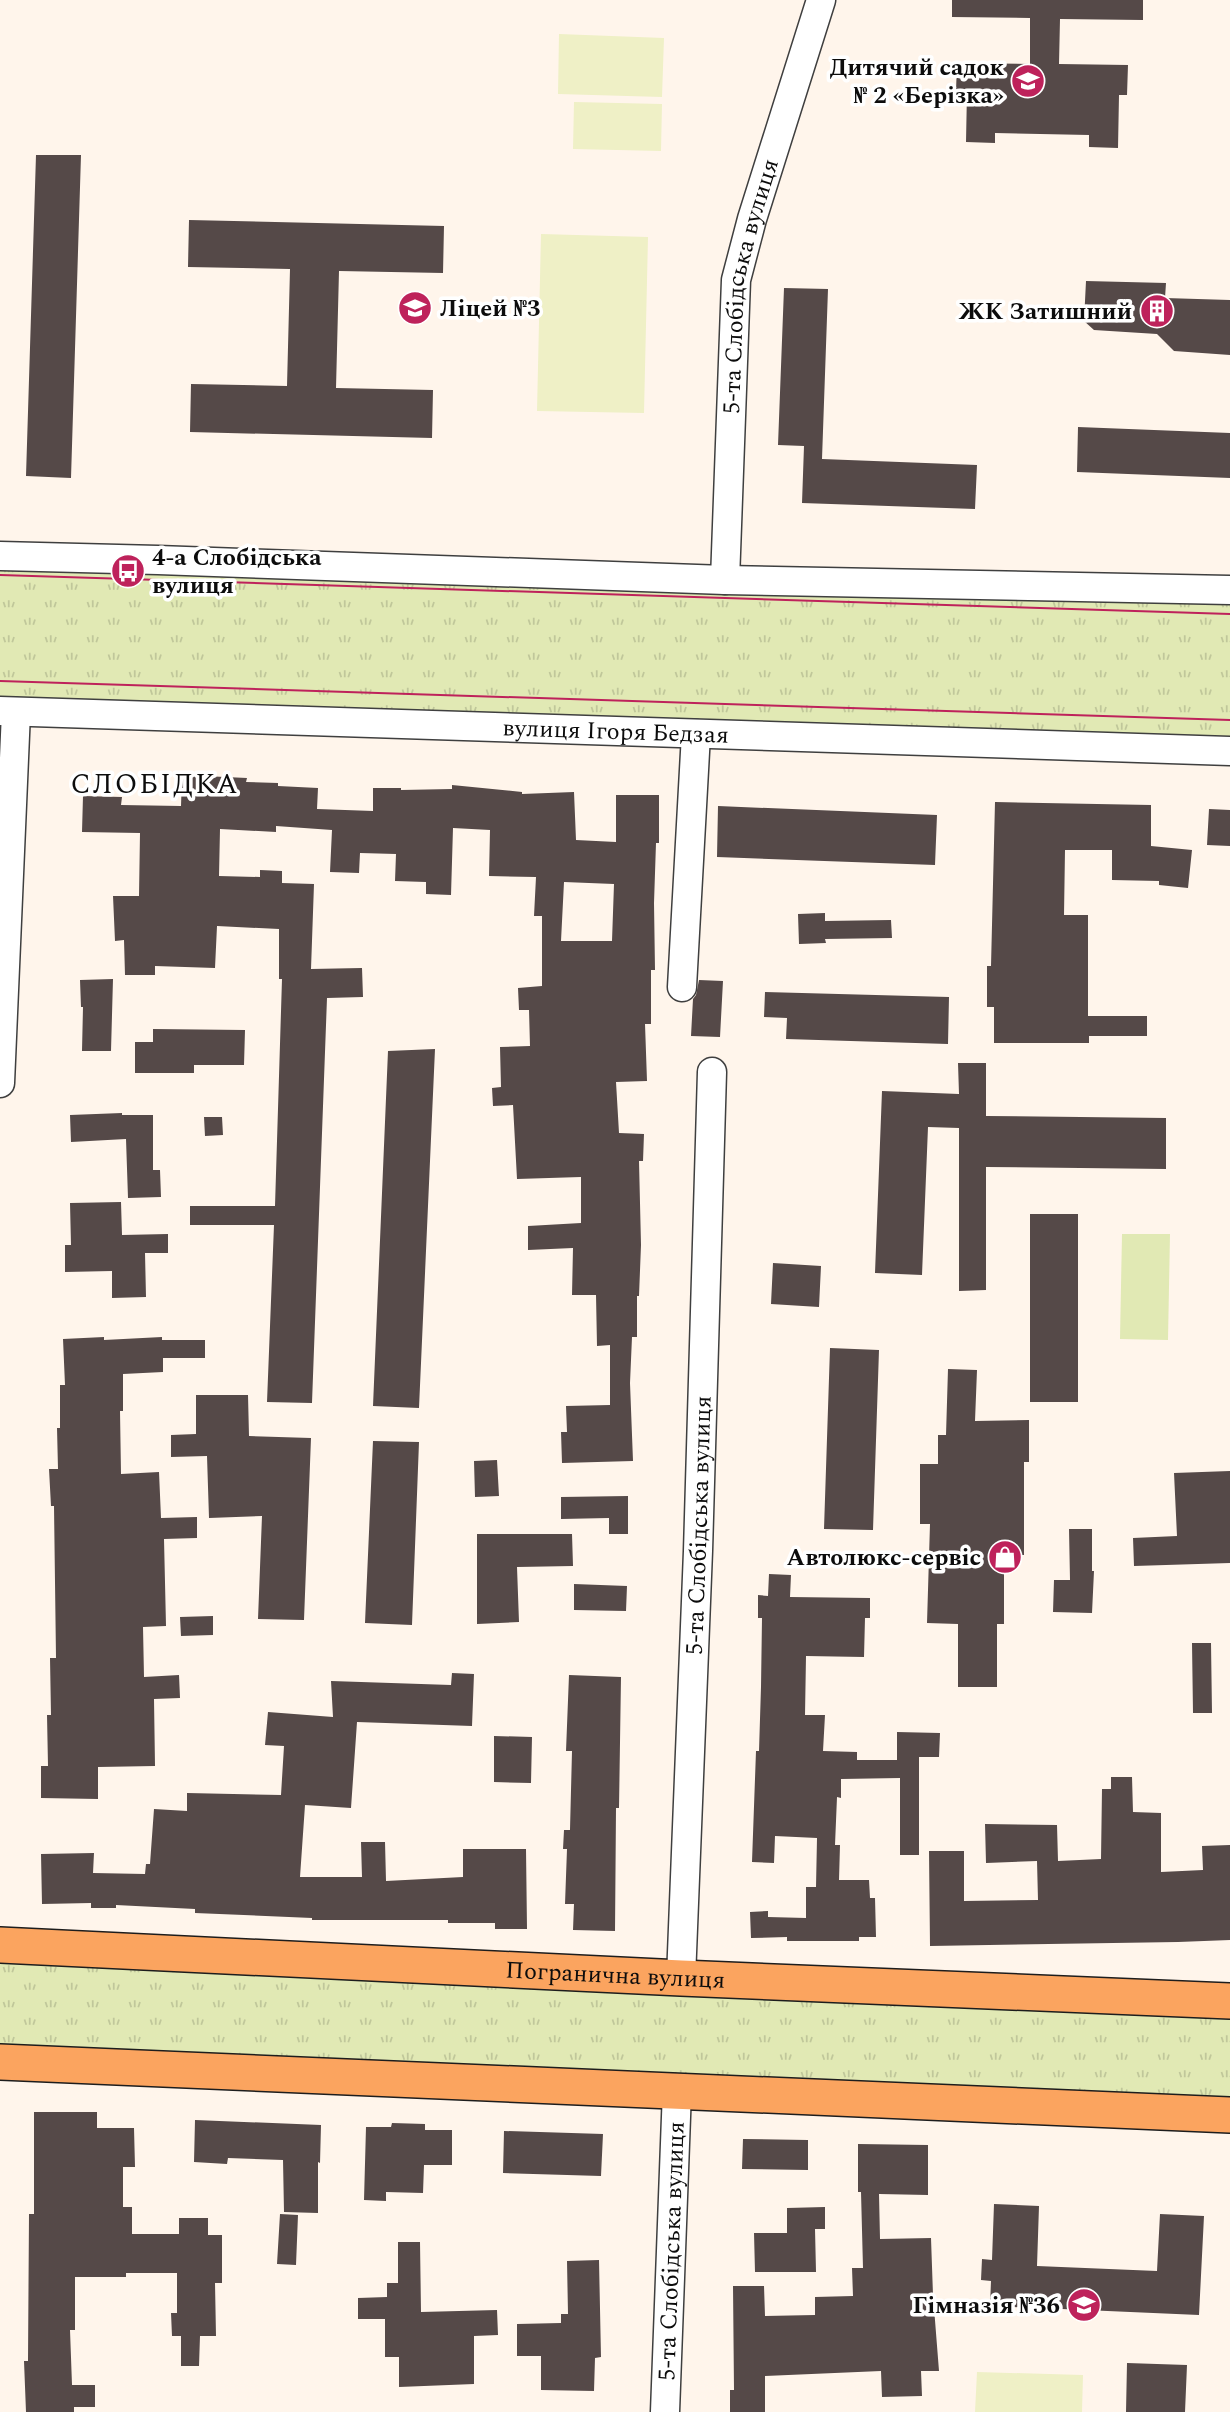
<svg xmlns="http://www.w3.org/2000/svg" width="1230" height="2412" viewBox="0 0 1230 2412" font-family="Spectral,serif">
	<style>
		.grass { fill: url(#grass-tufts) }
		.park { fill: #e1e9b4 }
		.pitch { fill: #eff0c6 }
		.building { fill: #554948; fill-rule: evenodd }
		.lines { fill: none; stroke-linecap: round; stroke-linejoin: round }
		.minor-casing { stroke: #3f3f3f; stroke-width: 31 }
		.major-casing { stroke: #1d1d1d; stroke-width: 38 }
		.minor { stroke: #fff; stroke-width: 28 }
		.major { stroke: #fba45f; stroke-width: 35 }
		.tram { stroke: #be225b; stroke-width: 2 }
		.labels { text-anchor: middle; stroke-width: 7; stroke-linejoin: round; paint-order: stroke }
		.poi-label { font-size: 24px; font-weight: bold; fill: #0c0c0c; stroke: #fff; text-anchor: end }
		.street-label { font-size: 24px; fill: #0c0c0c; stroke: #fff }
		.quarter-label { font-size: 28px; letter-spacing: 2px; fill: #0c0c0c; stroke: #fff }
	</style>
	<defs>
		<pattern id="grass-tufts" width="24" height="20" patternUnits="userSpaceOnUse" patternTransform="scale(1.75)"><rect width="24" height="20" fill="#e1e9b4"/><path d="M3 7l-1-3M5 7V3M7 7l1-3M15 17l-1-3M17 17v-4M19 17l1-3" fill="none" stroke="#c0c79a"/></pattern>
	</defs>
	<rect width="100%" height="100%" fill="#fff5eb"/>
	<path class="grass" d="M0,570l718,22 512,11v138l-1230,-43z
		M0,1962l1230,54v86l-1230,-55z"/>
	<path class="park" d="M1122,1234h48l-2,106 -48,-1z"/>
	<path class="pitch" d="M559,34l105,4 -2,59 -104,-3z
		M574,102l88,2 -1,47 -88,-2z
		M541,234l107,3 -4,176 -107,-2z
		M977,2372l106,3 -1,37h-107z"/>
	<path class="building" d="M952,0h191v20l-83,-1 -1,45 69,1 -1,30h-8l-1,53 -29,-1v-12l-94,-2v10l-29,-1 1,-51h-11l1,-28 73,1v-46l-78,-1z
		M36,155h45l-10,323 -45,-2z
		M189,220l255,6 -1,47 -104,-2 -3,117 97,2 -1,48 -242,-6 1,-48 96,2 3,-117 -102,-2z
		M1086,281l80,2 -1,15 65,2v55l-56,-4 -17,-17 -63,-4 -10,-9z
		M784,288l44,1 -6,170 155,6 -2,44 -173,-6 2,-57 -26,-1z
		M1078,427l152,6v45l-153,-6z
		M182,775l65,3 -1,4 32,1v3l40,2 -1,21 56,2v-23h28v2l51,-1v-4l70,7v2l52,-2 2,48 40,2v-47h43v48h-3l-2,60 1,67h-4v54h-6l2,57 -31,1 3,51 25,1 -1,27h-4l2,84 -2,51h-2v41h-5l-2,46 3,78 -71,2 -1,-31h6l-1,-26 44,-1v-60l-13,1 -1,-51h-24l1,-47 -45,2v-24l53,-3v-46l-64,2 -4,-74 -20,1 -1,-18 9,-1 -1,-40 30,-1 -1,-36h-10l-1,-22 24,-2v-70h-8l2,-39 -47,-1 1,-46 -37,-2 -2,67 -25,-1v-12l-31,-1 1,-27 -36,-1 -1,20 -29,-1 2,-42 -56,-4v6l-56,-3 -1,47 41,1v-7l22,1v12l32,1 -3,85 51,-1 1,29 -36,1 -15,405 -45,-1 7,-177h-84v-19h85l7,-227h-3v-50l-62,-3 -2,42 -60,-2v9h-30l-1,-35 -9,1 -2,-45h26l1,-63 -58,-1 1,-36 39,1 -1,8 60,1zM564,882l50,2 -2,57h-51z
		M995,802l156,3v41l41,4 -4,38 -29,-3v-4l-47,-1v-30h-47l-1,65h24v101h59v20h-58v7h-95v-36h-7v-41h4z
		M718,806l219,9 -2,50 -218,-8z
		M1209,809l21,1v36l-23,-1z
		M825,913v8l66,-1 1,18 -67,1 1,4 -27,1 -1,-30z
		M113,979l-2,72h-29l1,-44h-2l-1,-27z
		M699,980l24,1 -3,56 -29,-1 2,-37 3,-4z
		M765,992l184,5 -1,47 -162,-5 1,-21 -23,-1z
		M153,1029l92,1 -1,35h-50v8h-59v-31h18z
		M435,1049l-16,359 -46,-2 15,-355z
		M958,1063h28v53l180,2v51l-180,-2v123l-27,1v-163l-31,-1 -6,148 -47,-2 7,-182 77,3z
		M122,1113v2h31v55h7l1,27 -33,1 -2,-59 -55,3 -1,-27z
		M204,1117h18l1,18 -18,1z
		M121,1202l1,33 46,-1v19h-23l1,44 -34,1v-27l-47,1v-27h6l-1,-42z
		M1030,1214h48v188h-48z
		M773,1263l48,3 -2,41 -48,-3z
		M104,1337v3l58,-3v3h43v18h-42v14l-40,2v37h-3l1,63 38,-2 2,46 36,-1v21l-33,1 2,87 -23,1 1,50 35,-2 1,23 -26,1 1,67 -57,1v32l-57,-1v-32h7l-1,-51h4l-1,-57h6l-2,-152h-3l-2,-37h9l-1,-41h3v-43h5l-2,-46z
		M830,1348l49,2 -6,180 -49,-1z
		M948,1369l29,1 -2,51 54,-1v42h-5v93h-20v69h-7v63h-39v-63l-31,-1 3,-99h-10v-60h18v-29h8z
		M196,1395h52l1,41 62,2 -7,182 -46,-1 4,-103 -53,2 -2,-62 -36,1v-22l25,-1z
		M373,1441l46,1 -7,183 -47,-2z
		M497,1460l2,36 -24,1 -1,-36z
		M1230,1471v92l-96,3 -1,-28 44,-2 -3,-63z
		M628,1496v38h-19v-16l-48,1v-22z
		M1069,1529h23v42h2l-2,42 -39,-1 1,-32h16z
		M477,1534h95l1,32 -56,1 2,55 -42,2z
		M769,1574l22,1 -1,22 80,1v20h-5l-1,39 -58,-1 -1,59h20l-2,36 34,1v8h40v-28l43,1 -1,24h-20v98h-19v-77l-59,1v19l-4,-1 -2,48h5l-1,35h30l1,18h5l1,39h-17v4h-72v-4l-36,1 -1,-26 18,-1v6l38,1v-31h10l1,-49 -42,-2 -1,27 -22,-1 4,-111h3l2,-64 1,-69h-4v-23l10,1z
		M574,1584l53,2 -1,25 -52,-1z
		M213,1616v19l-32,1 -1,-19z
		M1192,1643h19l1,70h-19z
		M452,1673l22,1 -2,52 -115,-4 -6,86 -46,-3 -5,72h62l-1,-35h24l1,39 77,-4v-28h63l1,80h-32v-6h-47v-3h-136v-2l-117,-5v-4l-79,-4v3h-25v-5l-49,1 -1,-50 53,-1 -1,20 52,1 1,-10h4l4,-55 33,2v-18l94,2 3,-49 -19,-1 3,-33 65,5 -2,-36 120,4z
		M569,1675l52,2 -2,131h-3l-1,123 -42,-1 1,-26h-9l2,-55h-4l1,-19h6l2,-79h-6z
		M494,1736l38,1 -1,46 -37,-1z
		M1111,1777h21l1,35 28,1v59l42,-2 -1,-24 28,-1v95l-52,2 -248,4 -1,-95h35v50l74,-1 -1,-39 -51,2 -1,-39 72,1 1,36 43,-2 1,-70h9z
		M34,2112h63v16h37l1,39h-12v40h9v27h47v-16h29v17h14v48h-7l1,53h-16l-1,30h-18v-30h-9l-1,-23h6v-40h-51v4h-51v53h-5l2,55h23v22h-21v5h-48l-2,-51h4l1,-147h5z
		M195,2120l126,5 -1,38 -2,-1v51l-34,-1 -1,-52 -55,-2 -1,6 -33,-2z
		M392,2123l33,1v6h27v35h-28l-1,28 -37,-1v9l-22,-1 2,-73h25z
		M504,2131l99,3 -2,42 -98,-3z
		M743,2139l65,1v30l-66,-1z
		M858,2144l70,1v50l-49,-1 1,45 51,-1 2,57 6,76h-18l1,25 -40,1 -1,-26 -116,5v36h-35v-22h4l-1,-104h31l1,30 50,-1v-18l38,-1 -1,-28h11l-2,-76h-3z
		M994,2204l45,2 -2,60 120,5 3,-57 44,2 -5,99 -209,-9 1,-25 -10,-1 1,-21 10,1z
		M825,2207v22h-10l1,43h-61l-1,-39h33v-25z
		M280,2214l18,1 -2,50 -19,-1z
		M398,2242h22l1,70 76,-2 1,25 -24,1v48l-75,3v-30h-14v-38h-27v-21l29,-1v-14h11z
		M599,2260l2,97 -6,1 -1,33 -53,-1v-34h-24v-32l44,-1v-9h7l-1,-53z
		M1127,2363l60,2 -2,47h-59z"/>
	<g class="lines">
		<g class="minor-casing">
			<g id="minor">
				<path d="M0,556l158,4 567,20 505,10"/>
				<path id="s1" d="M725,580l11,-300 16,-61 69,-219"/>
				<path id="s2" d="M0,711l1230,40"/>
				<path d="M682,987l14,-253"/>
				<path d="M0,1083l16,-371"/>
				<path id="s3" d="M681,1978l17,-427 14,-479"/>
				<path id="s4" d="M665,2412l12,-322"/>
			</g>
		</g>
		<g class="major-casing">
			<g id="major">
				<path id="s5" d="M0,1945l681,33 549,23"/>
				<path d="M0,2062l1230,53"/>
			</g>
		</g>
		<use href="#minor" class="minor"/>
		<use href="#major" class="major"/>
		<path class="tram" d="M0,575l1230,39
			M0,681l1230,39"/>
	</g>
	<defs>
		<g id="school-disc" transform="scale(1.75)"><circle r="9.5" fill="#be225b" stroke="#fff"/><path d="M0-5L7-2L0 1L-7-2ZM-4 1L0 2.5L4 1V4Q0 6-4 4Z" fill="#fff"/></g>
		<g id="building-disc" transform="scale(1.75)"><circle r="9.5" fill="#be225b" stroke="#fff"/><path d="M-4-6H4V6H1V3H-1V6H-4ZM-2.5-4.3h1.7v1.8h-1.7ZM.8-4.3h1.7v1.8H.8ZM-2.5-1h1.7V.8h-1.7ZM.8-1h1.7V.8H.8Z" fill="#fff"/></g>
		<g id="bus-disc" transform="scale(1.75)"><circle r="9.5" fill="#be225b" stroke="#fff"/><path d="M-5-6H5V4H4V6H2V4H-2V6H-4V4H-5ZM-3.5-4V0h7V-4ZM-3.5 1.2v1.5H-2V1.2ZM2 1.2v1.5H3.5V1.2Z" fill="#fff"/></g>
		<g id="shop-disc" transform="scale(1.75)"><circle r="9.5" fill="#be225b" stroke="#fff"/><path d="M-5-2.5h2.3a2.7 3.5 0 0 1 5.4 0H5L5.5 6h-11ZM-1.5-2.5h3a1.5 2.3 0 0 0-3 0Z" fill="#fff"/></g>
	</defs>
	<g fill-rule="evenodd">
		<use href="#school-disc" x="1028" y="81"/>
		<use href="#school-disc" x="415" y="308"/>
		<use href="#building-disc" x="1157" y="311"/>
		<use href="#bus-disc" x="128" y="571"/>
		<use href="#shop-disc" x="1005" y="1557"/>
		<use href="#school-disc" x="1084" y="2305"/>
	</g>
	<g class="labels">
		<g class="poi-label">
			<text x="1004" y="75">Дитячий садок<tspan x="1004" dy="28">№ 2 «Берізка»</tspan></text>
			<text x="440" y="316" text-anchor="start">Ліцей №3</text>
			<text x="1132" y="319">ЖК Затишний</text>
			<text x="152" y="565" text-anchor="start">4-а Слобідська<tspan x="152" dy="28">вулиця</tspan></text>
			<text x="981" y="1565">Автолюкс-сервіс</text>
			<text x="1060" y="2313">Гімназія №36</text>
		</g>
		<g class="street-label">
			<text dy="8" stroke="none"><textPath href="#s1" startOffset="296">5-та Слобідська вулиця</textPath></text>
			<text dy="8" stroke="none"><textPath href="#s2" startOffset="616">вулиця Ігоря Бедзая</textPath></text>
			<text dy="8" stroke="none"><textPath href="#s3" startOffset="453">5-та Слобідська вулиця</textPath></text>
			<text dy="8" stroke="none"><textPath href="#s5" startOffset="616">Погранична вулиця</textPath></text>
			<text dy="8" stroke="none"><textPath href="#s4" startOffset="161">5-та Слобідська вулиця</textPath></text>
		</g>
		<g class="quarter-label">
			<text x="155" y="793">СЛОБІДКА</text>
		</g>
	</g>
</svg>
